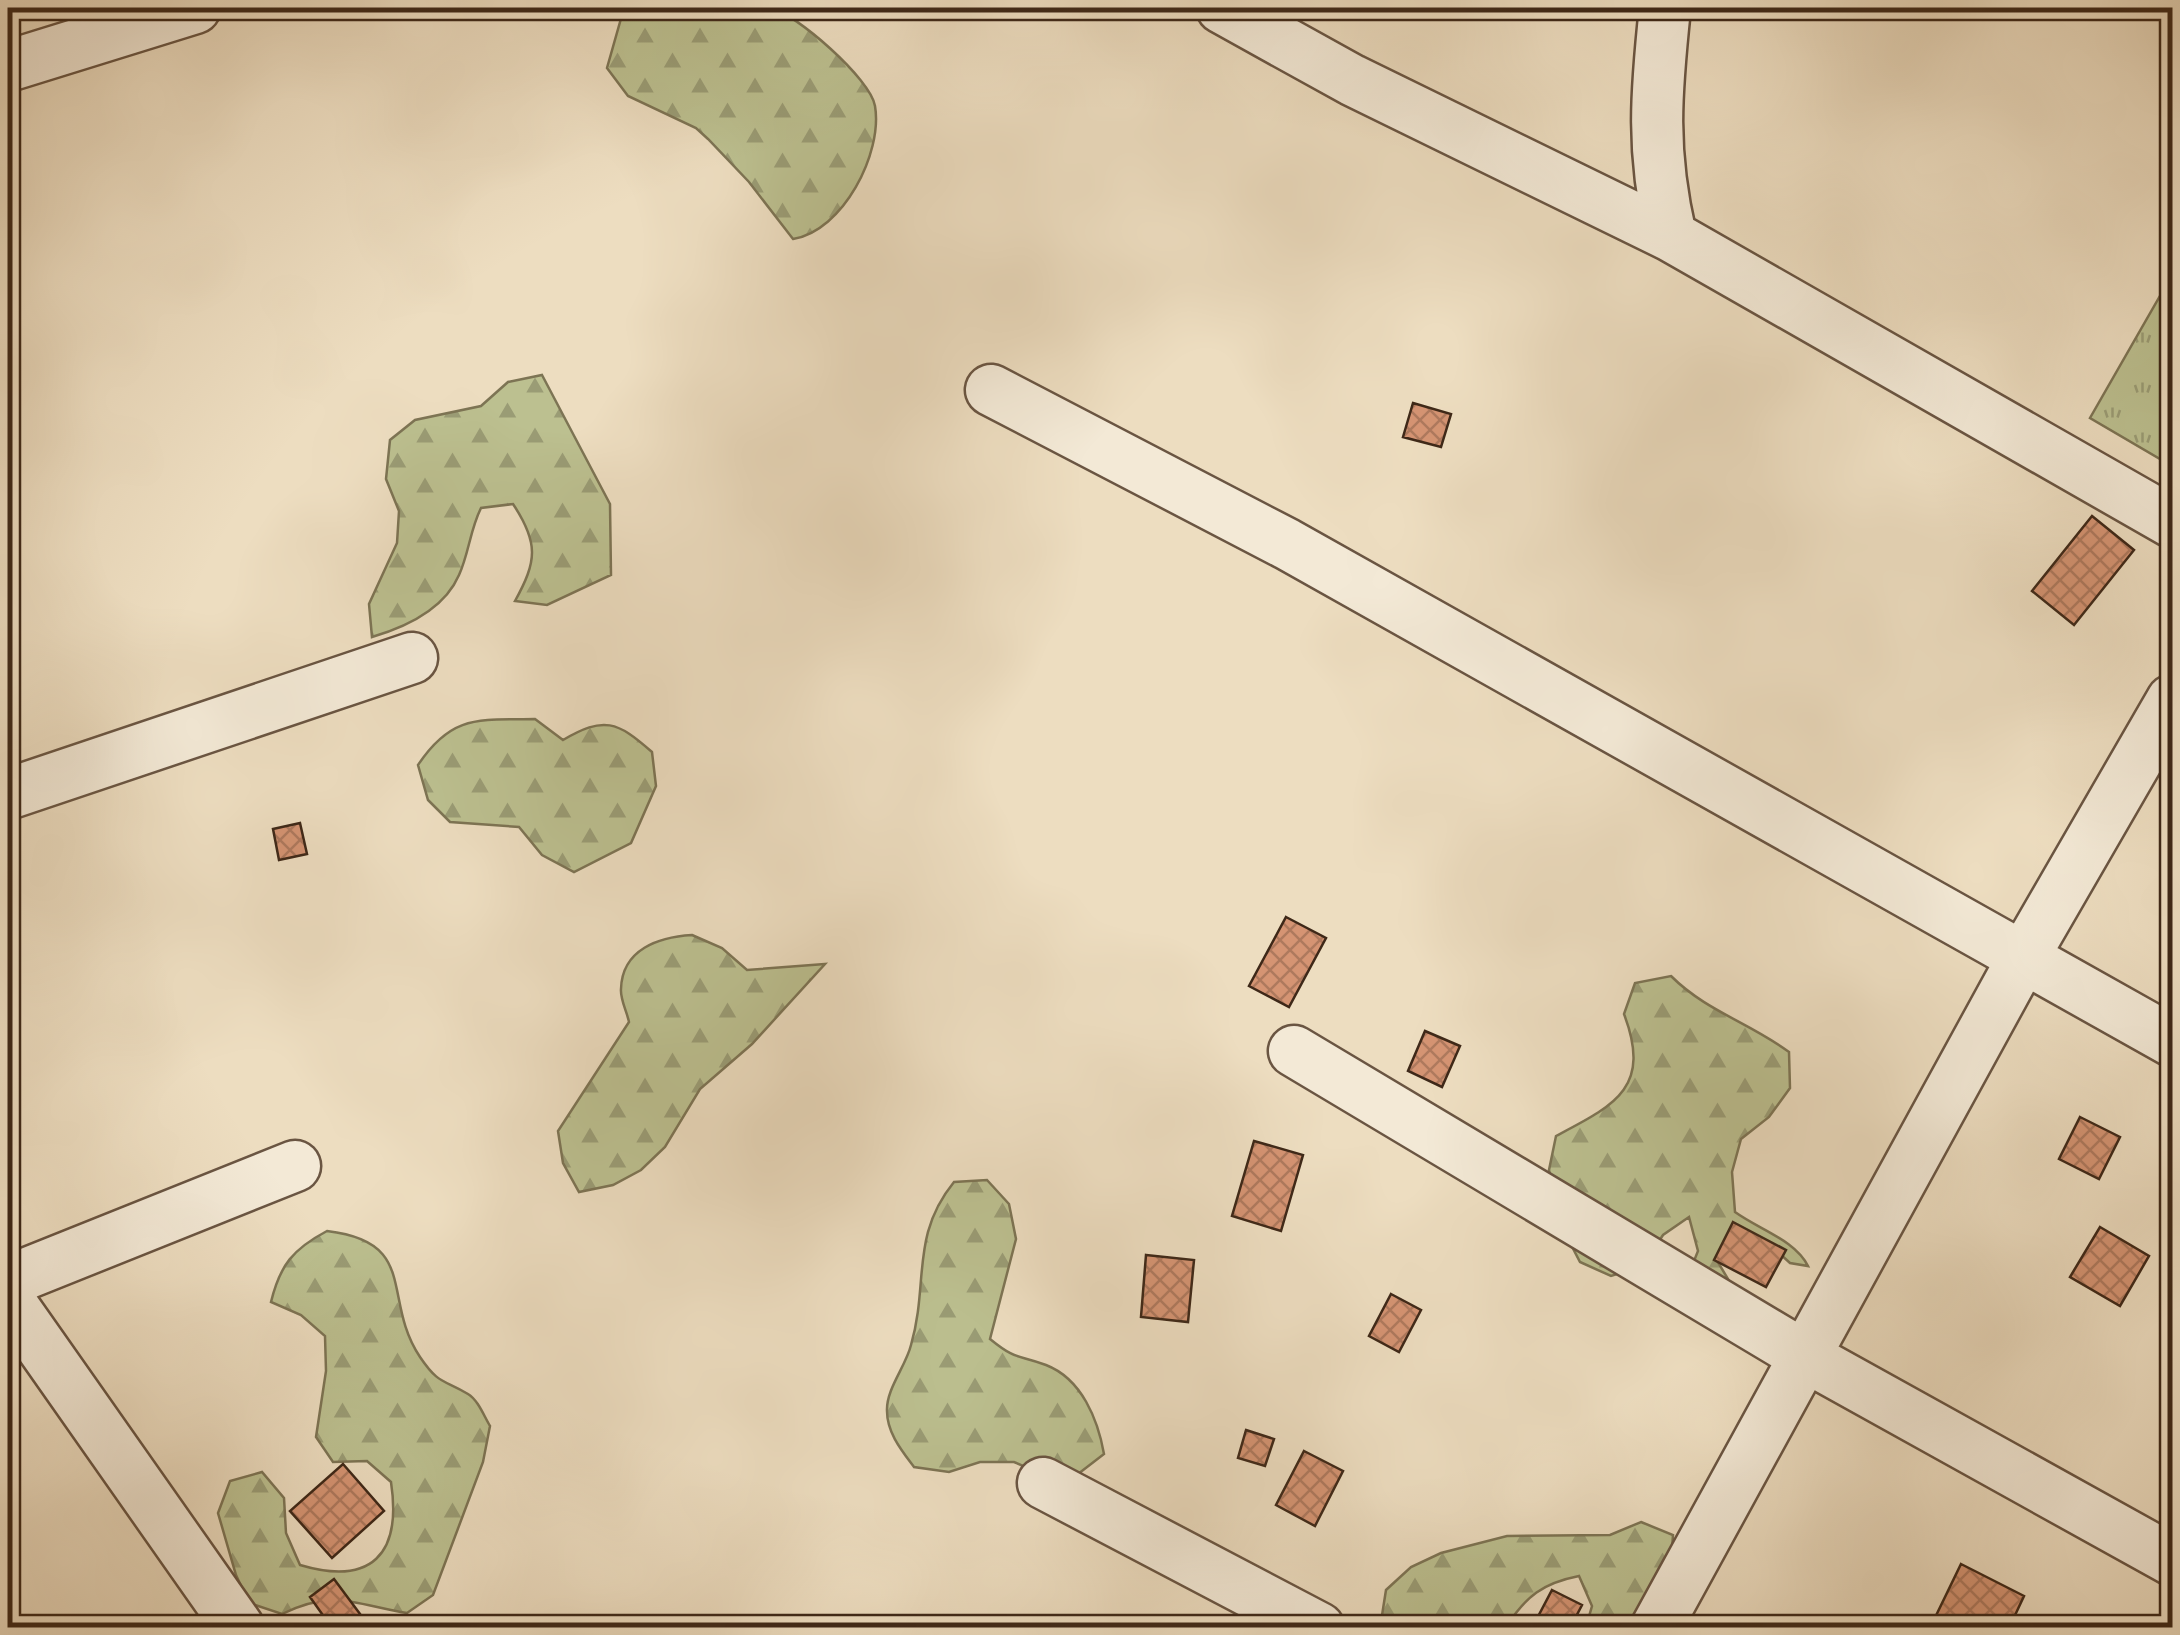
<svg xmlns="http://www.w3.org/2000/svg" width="2180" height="1635" viewBox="0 0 2180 1635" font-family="'IM FELL Double Pica',serif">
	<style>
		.grass { fill: url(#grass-tufts); stroke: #7d7454; stroke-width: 2.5 }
		.forest { fill: url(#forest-firs); stroke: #7d7454; stroke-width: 2.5 }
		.building { fill: url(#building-cross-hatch); stroke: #3e2818; stroke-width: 2.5 }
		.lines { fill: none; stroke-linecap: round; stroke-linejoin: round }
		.minor-casing { stroke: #6a5542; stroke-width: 55 }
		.minor { stroke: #f3e9d6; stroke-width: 50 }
	</style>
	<defs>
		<pattern id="grass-tufts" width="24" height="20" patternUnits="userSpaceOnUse" patternTransform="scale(2.5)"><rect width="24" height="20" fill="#bcc090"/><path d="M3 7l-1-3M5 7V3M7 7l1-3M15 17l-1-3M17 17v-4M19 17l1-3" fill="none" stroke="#9a9c75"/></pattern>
		<pattern id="forest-firs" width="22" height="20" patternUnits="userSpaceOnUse" patternTransform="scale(2.5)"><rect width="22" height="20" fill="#bcc090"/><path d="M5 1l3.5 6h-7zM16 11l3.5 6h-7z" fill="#9a9c75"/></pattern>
		<pattern id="building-cross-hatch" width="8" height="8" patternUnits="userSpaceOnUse" patternTransform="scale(2.5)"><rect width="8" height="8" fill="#d59473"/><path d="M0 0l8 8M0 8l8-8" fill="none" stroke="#ae795d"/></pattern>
	</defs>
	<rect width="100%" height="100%" fill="#edddc0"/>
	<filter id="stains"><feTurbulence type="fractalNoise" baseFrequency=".002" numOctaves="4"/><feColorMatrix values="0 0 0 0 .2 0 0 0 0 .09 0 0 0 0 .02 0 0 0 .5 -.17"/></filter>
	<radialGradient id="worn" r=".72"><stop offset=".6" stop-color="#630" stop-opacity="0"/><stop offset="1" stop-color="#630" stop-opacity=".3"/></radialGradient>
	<path class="grass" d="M2172,275v191l-82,-48z"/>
	<path class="forest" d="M624,8c37,-1 114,-8 147,0 24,5 100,71 104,98 8,47 -32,125 -82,133l-44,-57 -41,-43 -12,-11 -68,-32 -21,-28z
		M542,375l68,129 1,71 -64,30 -32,-4c22,-40 24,-58 -2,-97l-32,4c-11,22 -12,45 -22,67 -15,35 -53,52 -87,62l-3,-33 28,-61 2,-32 -13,-32 4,-39 25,-20 66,-14 27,-24z
		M535,719l28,21c41,-24 54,-19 89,12l4,34 -25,57 -57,29 -32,-17 -23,-28 -69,-5 -22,-22 -10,-35c34,-51 61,-45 117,-46z
		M692,935l30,13 25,22 78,-6 -73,80 -52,45 -35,58 -24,23 -28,15 -34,7 -16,-29 -5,-32 71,-109c-2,-10 -9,-23 -8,-33 1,-40 38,-52 71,-54z
		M1671,976c35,35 79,47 118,76l1,36 -21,29 -28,22 -9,33 3,40c25,18 60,28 73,54l-18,-3 -23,-21 -51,17 18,30 -48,-8 12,-30 -9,-34 -26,18 -20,31 -32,10 -31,-14 -15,-29 -16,-63 7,-34c59,-31 96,-48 68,-122l11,-31z
		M987,1180l22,24 7,35 -26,100c27,22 27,15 56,26 36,14 52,55 58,89l-26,20 -34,1 -30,-13h-34l-31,10 -35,-5c-12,-16 -27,-34 -27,-56 -1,-22 19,-45 24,-66 18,-62 -1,-109 43,-163z
		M327,1231c93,11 54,68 93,126 19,28 23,22 48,37 10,6 16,22 22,32l-7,36 -50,133 -26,18c-53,-9 -74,-24 -125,1l-33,-11 -13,-28 -18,-62 12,-32 32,-9 22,26 2,35 14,32c71,21 102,-10 91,-83l-24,-21 -34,1 -17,-25 10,-66 -1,-35 -24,-21 -30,-13c9,-37 22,-53 56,-71z
		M1641,1522l32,13 -3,41 -17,51h-67l6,-21 -13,-30c-36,7 -53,20 -73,51l-126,1 6,-38 25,-23 30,-14 66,-17 103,-1z"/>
	<path class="building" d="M1413,403l38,11 -10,33 -38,-10z
		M2092,516l42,34 -60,75 -42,-34z
		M300,823l7,31 -28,6 -6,-31z
		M1286,917l40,21 -37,69 -40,-21z
		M1425,1031l35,15 -18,41 -34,-16z
		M2080,1117l40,20 -21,42 -40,-20z
		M1254,1141l49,14 -22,76 -49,-15z
		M1733,1222l53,28 -20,37 -52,-27z
		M2100,1227l49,29 -29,50 -50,-29z
		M1146,1255l48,5 -6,62 -47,-5z
		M1391,1294l30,16 -22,42 -30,-16z
		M1246,1430l28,9 -9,27 -27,-8z
		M1304,1451l39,20 -28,55 -39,-21z
		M343,1464l41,47 -52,47 -42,-47z
		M1961,1564l63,32 -15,32h-79z
		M334,1579l29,39 -13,10h-18l-22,-31z
		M1552,1590l30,15 -12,23h-38z"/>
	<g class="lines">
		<g class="minor-casing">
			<path id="minor" d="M1222,8l130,72 319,156 501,286
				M1665,8c-9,85 -14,143 6,228
				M8,66l187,-58
				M991,390l296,154 885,497
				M8,794l404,-136
				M1294,1051l514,307 364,202
				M8,1281l287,-115
				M8,1299l231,329
				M1043,1483l276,145
				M1656,1628l368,-672 148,-256"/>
		</g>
		<use href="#minor" class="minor"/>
	</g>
	<rect width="2180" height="1635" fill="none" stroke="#edddc0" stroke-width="40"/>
	<rect x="10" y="10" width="2160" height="1615" fill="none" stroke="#3e2818" stroke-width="5"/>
	<rect x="20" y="20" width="2140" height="1595" fill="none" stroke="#3e2818" stroke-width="2.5"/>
	<rect width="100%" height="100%" filter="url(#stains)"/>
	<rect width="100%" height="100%" fill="url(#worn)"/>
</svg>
